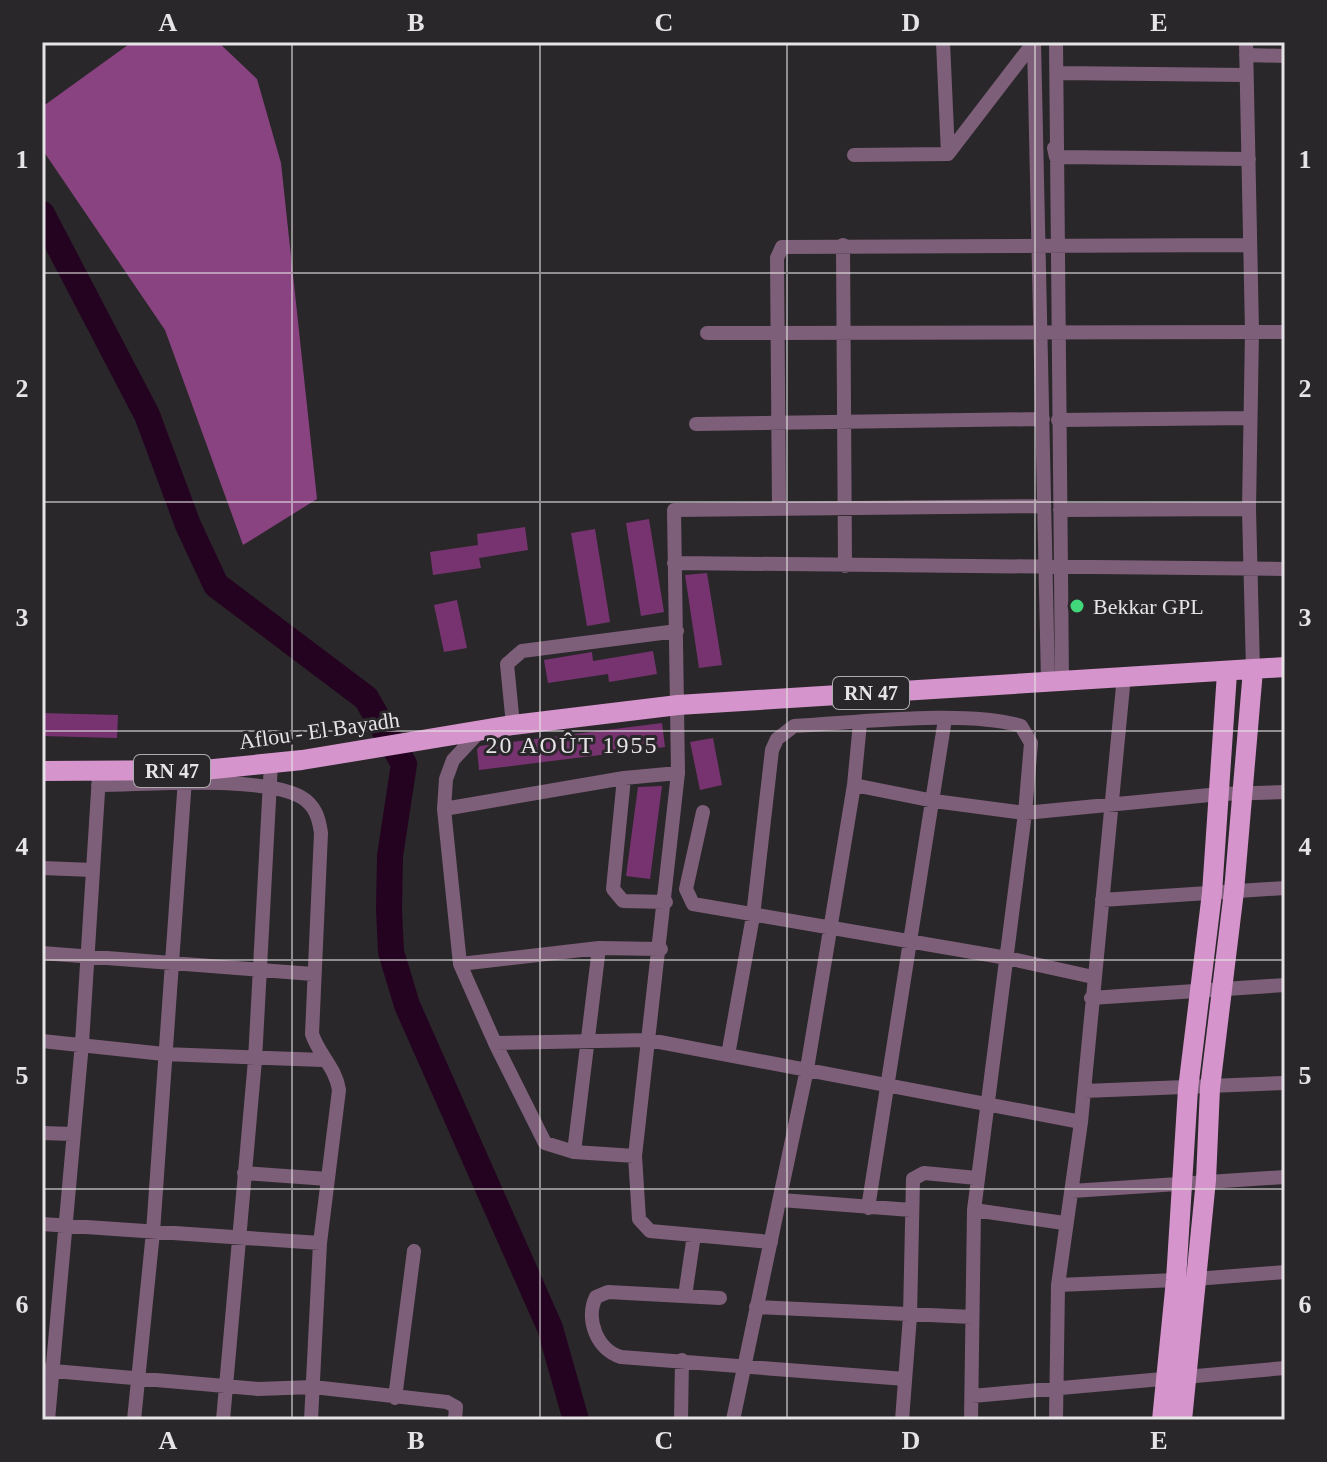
<svg xmlns="http://www.w3.org/2000/svg" width="1327" height="1462" viewBox="0 0 1327 1462" font-family="Georgia,serif">
	<style>
		.forest { fill: #894381 }
		.lines { fill: none; stroke-linecap: round; stroke-linejoin: round }
		.river { stroke: #240321; stroke-width: 26 }
		.building { fill: #773370 }
		.minor { stroke: #7e5f79; stroke-width: 14 }
		.primary { stroke: #d594cb; stroke-width: 20 }
		.grid { fill: none; stroke: #e6e4e6; stroke-width: 2; stroke-opacity: 0.55 }
		.poi-dot { fill: #43d77b; stroke: #2a272a; stroke-width: 3 }
		.labels { text-anchor: middle; stroke-width: 6; stroke-linejoin: round; paint-order: stroke }
		.shield { fill: #2a272a; stroke: #aeabae; stroke-width: 2 }
		.shield-label { font-size: 20px; font-weight: bold; fill: #e6e4e6 }
		.poi-label { font-size: 22px; fill: #e6e4e6; stroke: #2a272a; text-anchor: start }
		.street-label { font-size: 22px; fill: #e6e4e6; stroke: #2a272a }
		.neighbourhood-label { font-size: 24px; letter-spacing: 2px; fill: #e6e4e6; stroke: #2a272a }
		.neatline { fill: none; stroke: #e6e4e6; stroke-width: 3 }
		.grid-label { font-size: 26px; text-anchor: middle; font-weight: bold; fill: #e6e4e6 }
	</style>
	<rect width="100%" height="100%" fill="#2a272a"/>
	<path class="forest" d="M132,42h86l39,37 24,84 36,336 -74,46 -78,-215 -123,-181v-42z"/>
	<g class="lines">
		<path class="river" d="M42,214l105,201 41,110 28,60 150,113 38,66 -14,92 -1,54 2,42 16,53 143,323 26,92"/>
	</g>
	<path class="building" d="M649,519l15,93 -23,4 -15,-93z
		M525,527l3,23 -49,8 2,10 -48,7 -3,-23 48,-7 -1,-11z
		M595,529l15,93 -23,4 -16,-93z
		M707,573l15,92 -23,3 -14,-93z
		M457,600l10,48 -23,4 -10,-47z
		M653,651l4,23 -48,8 -1,-8 -60,9 -4,-23 48,-8 1,9z
		M42,713l76,2 -1,23 -75,-2z
		M662,723l3,24 -186,23 -2,-21 3,-3z
		M713,738l9,47 -22,5 -10,-48z
		M662,786l-12,93 -24,-3 12,-89z"/>
	<g class="lines">
		<path class="minor" d="M943,42l5,112
			M1034,42l14,639
			M1056,42l6,638
			M1246,42l6,289 -3,178 4,161
			M1246,55l39,1
			M1057,73l189,2
			M1054,148l2,9 193,2
			M854,155l94,-1 86,-112
			M843,245l2,321
			M707,333l578,-1
			M1058,420l192,-2
			M696,424l347,-5
			M779,508l-2,-250 5,-11 468,-2
			M1060,510l189,-1
			M674,563l611,6
			M513,725l-6,-61 15,-13 155,-20
			M481,730l-28,30 -7,19 -2,30 16,155 35,79 50,100 29,9 61,4
			M624,778l-11,111 10,12 43,1
			M98,785c48,0 164,-10 203,12 14,8 18,21 20,36l-9,201c7,21 24,34 27,56l-19,153 -9,177
			M854,785l80,16 91,12 195,-19 65,-2
			M444,809l180,-31 54,-5
			M703,812l-17,77 7,15 314,54 86,19
			M42,868l51,2
			M1102,900l183,-12
			M42,953l271,21
			M460,964l139,-16
			M1091,998l194,-13
			M42,1041l122,13 159,6
			M495,1043l154,-3 432,82
			M728,1055l25,-139 19,-166 5,-11 17,-13c60,-3 172,-17 227,0l10,17 -6,70 -51,397 -3,210
			M1084,1091l201,-8
			M42,1133l31,1
			M574,1152l25,-204 62,1
			M244,1173l84,6
			M1072,1191l213,-14
			M781,1200l130,10
			M868,1208l77,-489
			M974,1210l90,13
			M42,1224l278,19
			M771,1242l-121,-11 -11,-12 -4,-63 43,-383 -4,-263 369,-4
			M1195,1279l90,-7
			M1058,1285l118,-5
			M685,1296l9,-61
			M720,1298l-112,-6 -12,5c-11,22 1,53 25,60l284,22
			M756,1307l216,10
			M42,1370l216,19 55,-2 134,15 9,5 -1,13
			M972,1396l313,-28
			M395,1398l19,-147
			M48,1420l34,-377 17,-267
			M134,1420l19,-188 32,-453
			M223,1420l32,-360 16,-297
			M681,1420l1,-60
			M733,1420l74,-351 47,-284 6,-62
			M902,1420l8,-104 3,-137 11,-6 53,5
			M1056,1420l2,-135 23,-163 43,-446"/>
		<path class="primary" d="M42,771l162,-1 98,-10 211,-35 165,-20 607,-38
			M1162,1420l14,-140 12,-191 24,-196 15,-220
			M1182,1420l24,-240 4,-92 24,-197 19,-221"/>
	</g>
	<path class="grid" d="M292,42v1378M540,42v1378M787,42v1378M1035,42v1378M42,273h1243M42,502h1243M42,731h1243M42,960h1243M42,1189h1243"/>
	<circle class="poi-dot" cx="1077" cy="606" r="8"/>
	<g class="labels">
		<g class="shield">
			<rect x="833" y="677" width="76" height="32" rx="6"/>
			<rect x="134" y="755" width="76" height="32" rx="6"/>
		</g>
		<g class="shield-label">
			<text x="871" y="700">RN 47</text>
			<text x="172" y="778">RN 47</text>
		</g>
		<g class="poi-label">
			<text x="1093" y="614">Bekkar GPL</text>
		</g>
		<g class="street-label">
			<text transform="translate(319 730) rotate(-8)" y="8">Aflou - El Bayadh</text>
		</g>
		<g class="neighbourhood-label">
			<text x="572" y="753">20 AOÛT 1955</text>
		</g>
	</g>
	<rect width="1327" height="1462" fill="none" stroke="#2a272a" stroke-width="88"/>
	<rect x="44" y="44" width="1239" height="1374" class="neatline"/>
	<g class="grid-label">
		<text x="168" y="31">A</text>
		<text x="416" y="31">B</text>
		<text x="664" y="31">C</text>
		<text x="911" y="31">D</text>
		<text x="1159" y="31">E</text>
		<text x="22" y="168">1</text>
		<text x="1305" y="168">1</text>
		<text x="22" y="397">2</text>
		<text x="1305" y="397">2</text>
		<text x="22" y="626">3</text>
		<text x="1305" y="626">3</text>
		<text x="22" y="855">4</text>
		<text x="1305" y="855">4</text>
		<text x="22" y="1084">5</text>
		<text x="1305" y="1084">5</text>
		<text x="22" y="1313">6</text>
		<text x="1305" y="1313">6</text>
		<text x="168" y="1449">A</text>
		<text x="416" y="1449">B</text>
		<text x="664" y="1449">C</text>
		<text x="911" y="1449">D</text>
		<text x="1159" y="1449">E</text>
	</g>
</svg>
